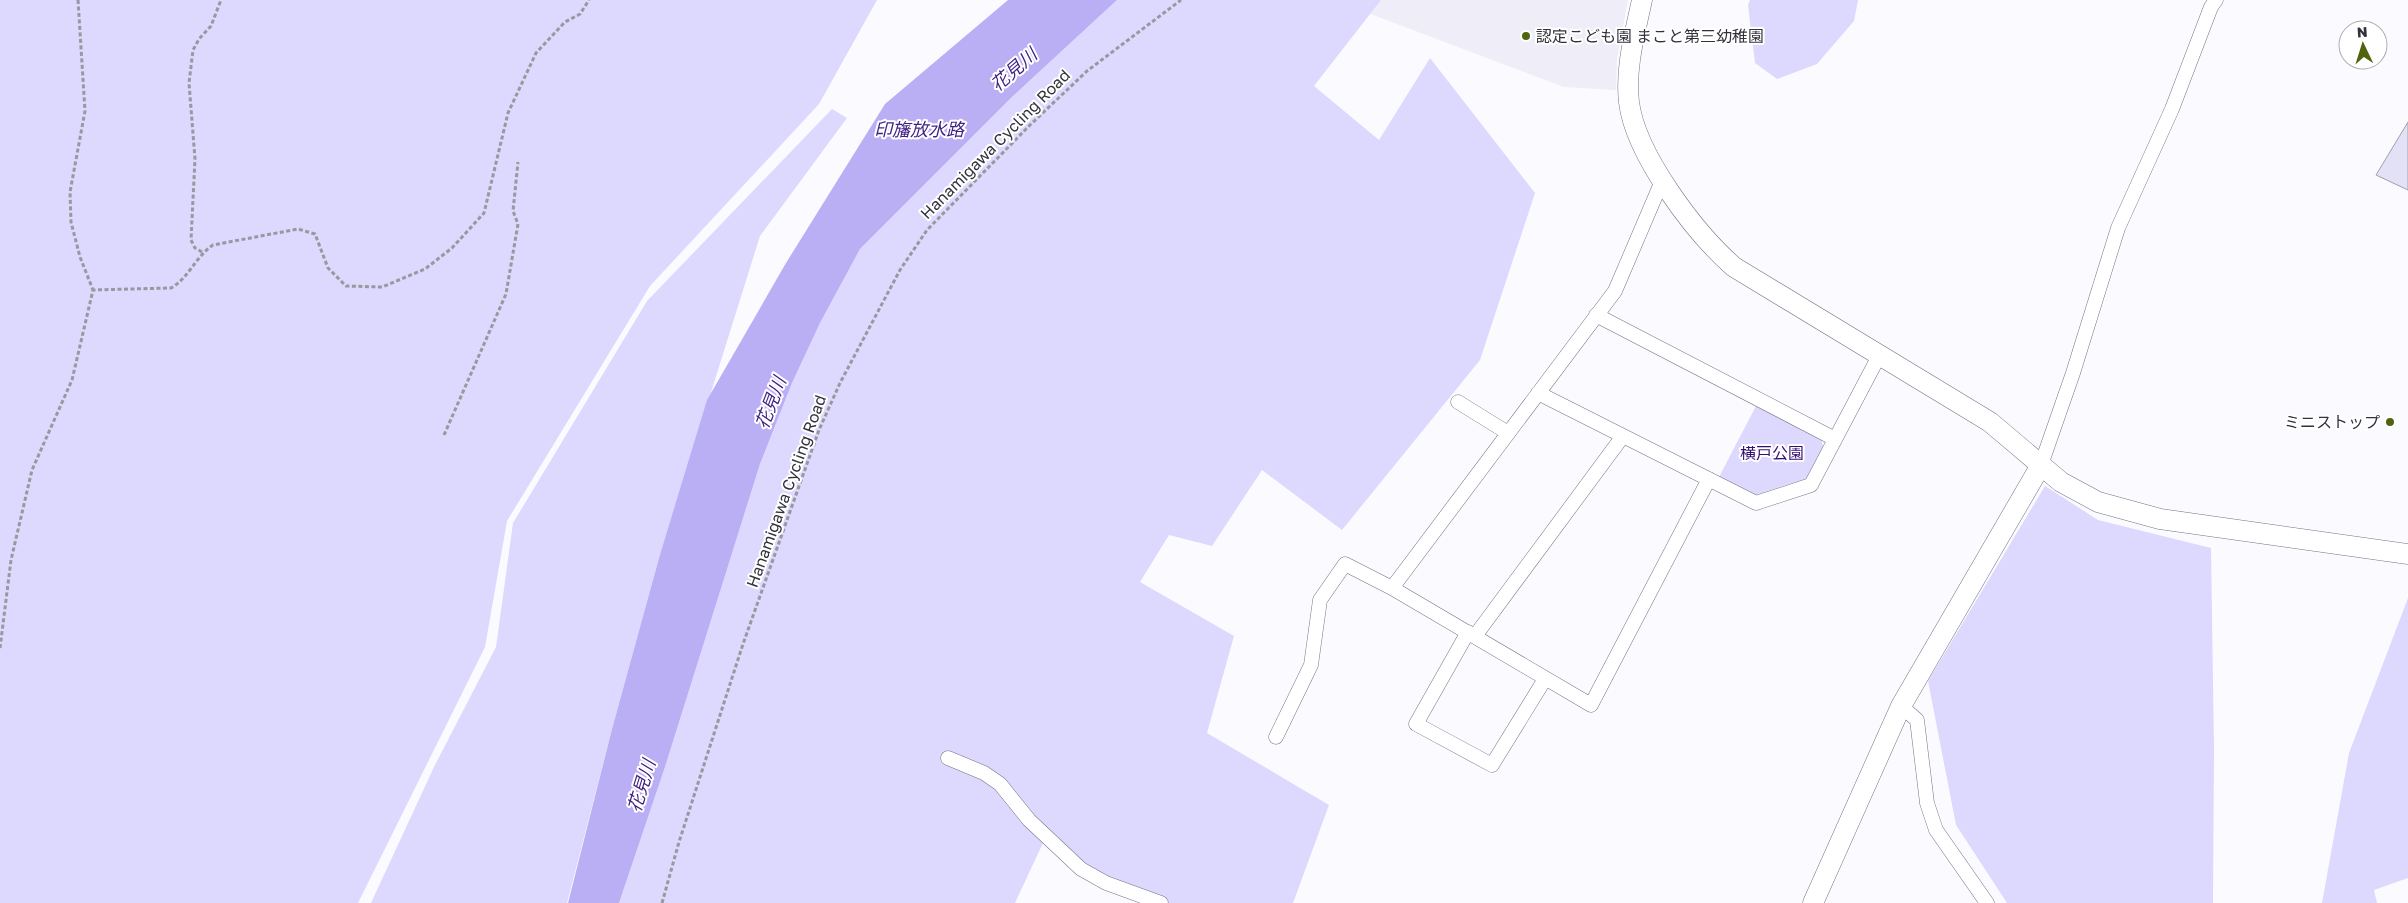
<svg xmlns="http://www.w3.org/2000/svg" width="2408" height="903" viewBox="0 0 2408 903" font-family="'Golos Text','Noto Sans JP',sans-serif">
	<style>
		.built { fill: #eeedf8 }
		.green { fill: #dcd8fe }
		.water { fill: #baaff5 }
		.building { fill: #e3e1f5; stroke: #a09eb0 }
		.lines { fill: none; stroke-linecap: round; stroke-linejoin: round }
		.street-casing { stroke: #767485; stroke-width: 15 }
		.secondary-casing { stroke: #767485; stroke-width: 21 }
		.path { stroke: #98989e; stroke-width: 3; stroke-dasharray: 4 2.5; stroke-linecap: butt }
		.street { stroke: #fff; stroke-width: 14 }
		.secondary { stroke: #fff; stroke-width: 20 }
		.poi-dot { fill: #50640f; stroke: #fff; stroke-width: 2 }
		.labels { text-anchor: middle; stroke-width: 4; stroke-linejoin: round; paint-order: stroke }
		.poi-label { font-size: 16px; fill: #33323a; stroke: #fff; text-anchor: start }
		.street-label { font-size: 16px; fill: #33323a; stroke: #fff }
		.park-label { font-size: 16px; fill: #350e75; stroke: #fff }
		.water-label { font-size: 18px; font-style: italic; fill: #3f1f83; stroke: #fff }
	</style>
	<rect width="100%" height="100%" fill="#fbfbff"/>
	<path class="built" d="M1380,0h248l-11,59 -1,31 -52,-3 -196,-74z"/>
	<path class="green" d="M0,0h877l-58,104 -169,182 -143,235 -22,126 -127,256h-358z
		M1117,0h264l-67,86 65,54 51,-82 105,135 -55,167 -138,170 -80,-60 -50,76 -43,-11 -29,47 94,54 -27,97 122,72 -36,98h-134l-21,-5 -95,-55 -28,60h-396l46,-136 95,-303 32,-81 28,-60 40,-74 153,-153z
		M1750,0h108l-4,21 -37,43 -40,15 -22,-16 -7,-58z
		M832,109l15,9 -87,118 -101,322 -47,171 -45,174h-196l63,-136 62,-120 17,-124 134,-222z
		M1756,406l65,33 3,11 -13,27 -56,18 -36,-18z
		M2045,486l53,34 113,28 3,201 -1,154h-206l-51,-78 -28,-144z
		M2408,598v280l-34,12 3,13h-55l27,-150z"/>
	<path class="water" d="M1008,0h109l-104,96 -153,153 -40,74 -28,60 -32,81 -95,303 -46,136h-51l44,-174 47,-171 48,-158 79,-137 99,-159z"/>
	<path class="building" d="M2408,122v68l-32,-15z"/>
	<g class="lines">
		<g class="street-casing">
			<path id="street" d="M1596,315l239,124
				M1538,393l218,110 55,-18 68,-129
				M1458,402l50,31
				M2041,465l32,-92 45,-145 54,-119 39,-102 5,-7
				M1392,588l223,-297 47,-110
				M1468,632l-52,92 76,41 53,-86
				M1475,636l148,-200
				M1901,706l16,14 10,83 9,27 51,73
				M1276,737l35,-72 9,-65 25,-36 47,24 199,117 118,-226
				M948,758l36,15 16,11 29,36 52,49 25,14 55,20"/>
		</g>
		<g class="secondary-casing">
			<path id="secondary" d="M1642,0c-7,33 -17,68 -13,102 6,52 66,131 105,165l256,155 71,60 37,20 62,17 248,35
				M1813,903l88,-197 140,-241"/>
		</g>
		<path class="path" d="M78,0l7,111 -15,81 1,30 9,35 13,33
			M202,252l-7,-4 -4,-8 4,-81 -6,-76 4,-33 6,-11 12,-13 10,-26
			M444,435l62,-141 12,-70 -5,-13 5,-49
			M0,648l11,-88 21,-90 40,-90 21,-90 78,-2c18,-10 24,-31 42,-43l85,-16 17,5 13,34 18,18 36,1 43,-18 27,-21 32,-35 24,-100 28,-60 29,-31 15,-8 9,-14
			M662,903l17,-61 64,-198 76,-214 21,-47 60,-113 27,-40 103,-105 57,-54 94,-71"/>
		<use href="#street" class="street"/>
		<use href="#secondary" class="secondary"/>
	</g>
	<g class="poi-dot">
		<circle cx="1526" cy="36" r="5"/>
		<circle cx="2390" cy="422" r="5"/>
	</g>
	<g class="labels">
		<g class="poi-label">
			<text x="1536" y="42">認定こども園 まこと第三幼稚園</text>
			<text x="2380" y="428" text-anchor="end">ミニストップ</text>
		</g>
		<g class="street-label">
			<text transform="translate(995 144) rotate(-45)" y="6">Hanamigawa Cycling Road</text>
			<text transform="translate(786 491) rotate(-70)" y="6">Hanamigawa Cycling Road</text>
		</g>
		<g class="park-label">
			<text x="1772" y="459">横戸公園</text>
		</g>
		<g class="water-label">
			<text transform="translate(1014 70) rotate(-41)" y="6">花見川</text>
			<text x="919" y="136">印旛放水路</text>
			<text transform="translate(771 403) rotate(-69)" y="6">花見川</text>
			<text transform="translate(642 786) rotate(-73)" y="6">花見川</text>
		</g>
	</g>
	<g transform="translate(2363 45) rotate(356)"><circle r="24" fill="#ffffff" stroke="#adadb0"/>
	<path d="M0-4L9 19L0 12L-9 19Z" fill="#50640f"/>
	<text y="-8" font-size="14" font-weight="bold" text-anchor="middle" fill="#33323a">N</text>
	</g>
</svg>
